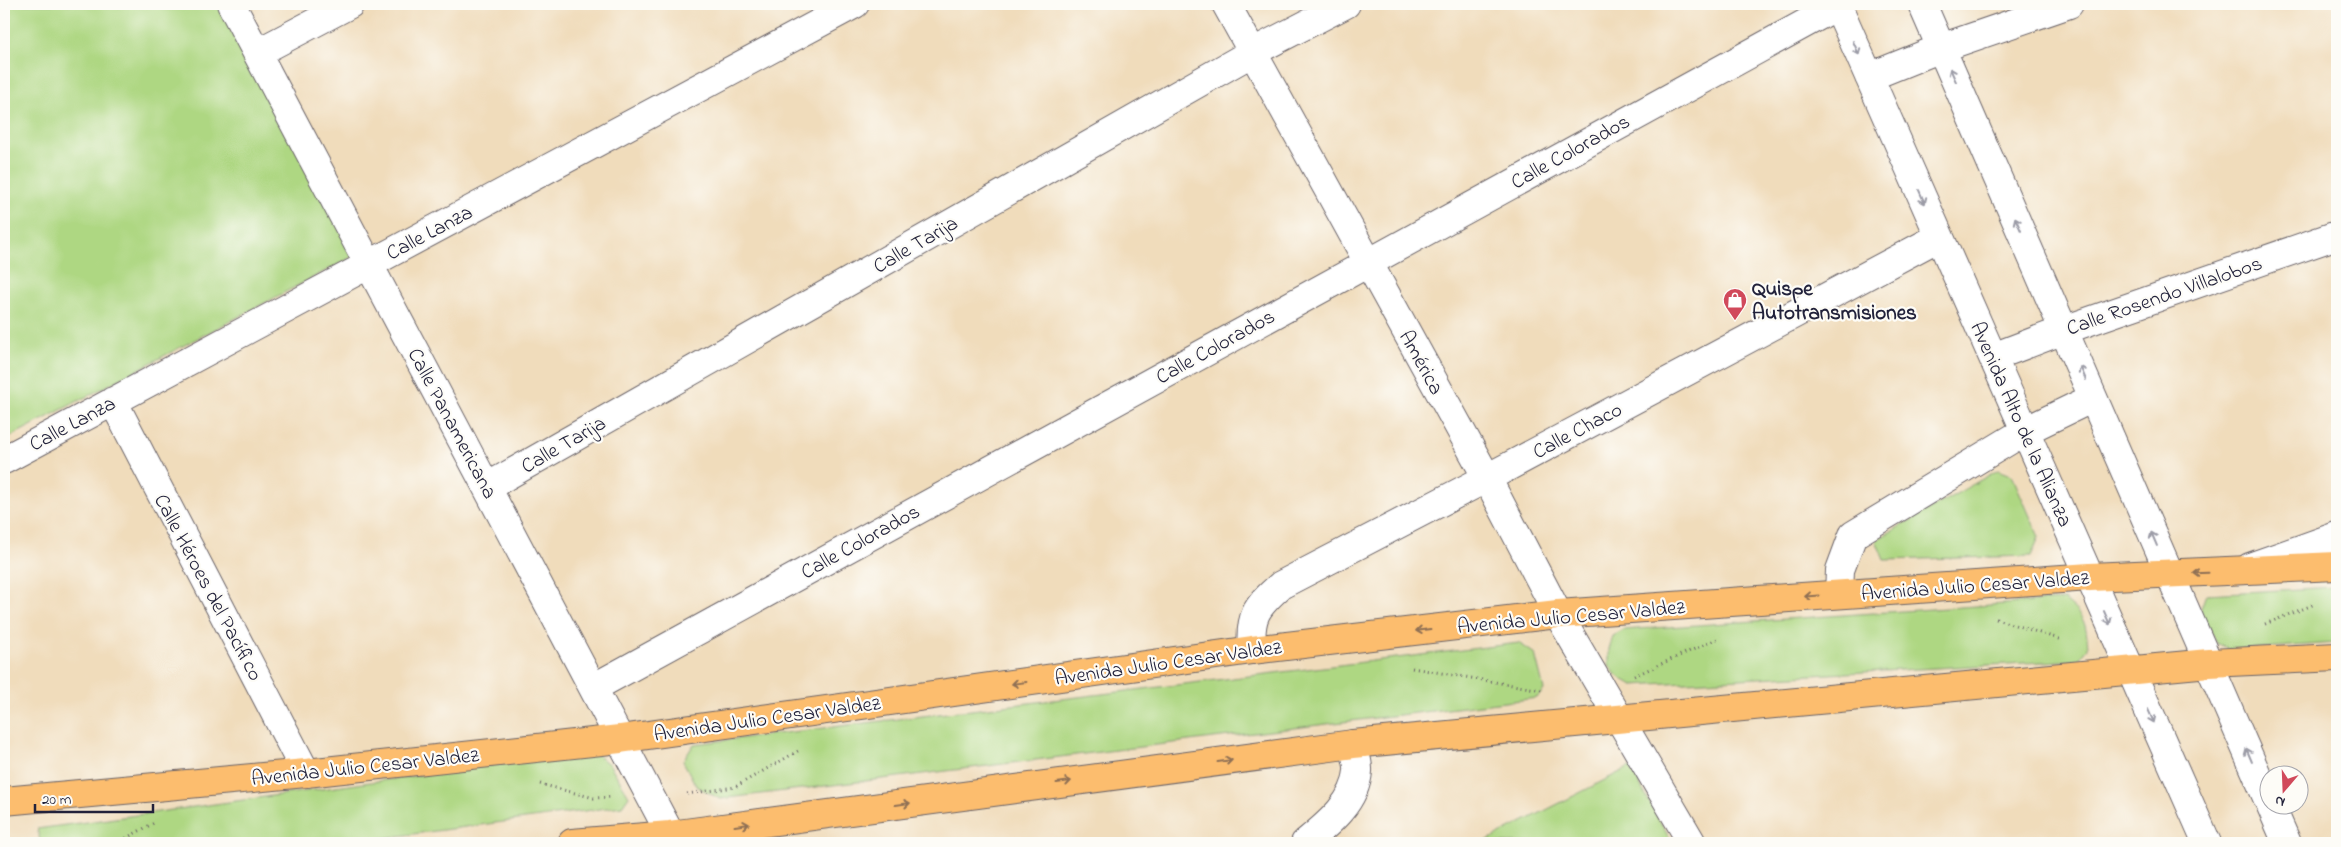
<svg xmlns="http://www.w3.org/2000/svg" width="2341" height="847" viewBox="0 0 2341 847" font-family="'Indie Flower',sans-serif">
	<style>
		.green { fill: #aed782; stroke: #687c5e }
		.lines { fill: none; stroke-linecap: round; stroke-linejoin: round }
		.minor-casing { stroke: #6a6368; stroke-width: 30 }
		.major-casing { stroke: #6a6368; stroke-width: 30 }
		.path { stroke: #6a6368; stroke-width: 3; stroke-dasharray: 1 4; stroke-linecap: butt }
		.minor { stroke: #fff; stroke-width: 28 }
		.major { stroke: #fcbd6e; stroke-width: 28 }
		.oneway { stroke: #9c9ca7 }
		.oneway2 { stroke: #8f7054 }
		.labels { text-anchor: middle; stroke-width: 4.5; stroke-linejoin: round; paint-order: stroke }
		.street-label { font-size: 21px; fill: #22223b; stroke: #fdfcf7 }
		.poi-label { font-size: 21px; font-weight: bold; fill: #22223b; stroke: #fdfcf7; text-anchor: start }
	</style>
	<rect width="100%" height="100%" fill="#fdfcf7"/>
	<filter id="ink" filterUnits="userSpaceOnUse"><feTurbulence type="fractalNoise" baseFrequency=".02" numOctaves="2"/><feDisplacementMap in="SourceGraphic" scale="10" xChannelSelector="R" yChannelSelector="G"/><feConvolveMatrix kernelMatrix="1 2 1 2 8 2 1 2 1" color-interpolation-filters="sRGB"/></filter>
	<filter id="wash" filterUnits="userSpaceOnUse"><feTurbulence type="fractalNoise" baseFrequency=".0096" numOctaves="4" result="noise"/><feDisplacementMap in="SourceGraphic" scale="20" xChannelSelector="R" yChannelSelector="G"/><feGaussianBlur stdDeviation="1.12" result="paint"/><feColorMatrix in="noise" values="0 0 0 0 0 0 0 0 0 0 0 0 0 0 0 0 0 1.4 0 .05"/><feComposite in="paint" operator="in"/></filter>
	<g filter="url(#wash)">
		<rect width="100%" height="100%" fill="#f0dcbb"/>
		<path class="green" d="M4,4h218l134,251 -352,185z
			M1998,470l14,5 27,62 -8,19 -147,4 -8,-20z
			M2337,587v56l-106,7 -14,-7 -17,-32 6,-17z
			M2064,600c21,17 22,22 24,48l-10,12 -445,25 -17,-10 -7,-10v-16l4,-13 11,-6z
			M1519,643l16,11 9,36 -7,8 -817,101 -24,-13 -13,-25 11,-17z
			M592,751l18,14 19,31 -7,10 -276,37h-305l-4,-14z
			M1630,767l42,76h-190z"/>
	</g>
	<g filter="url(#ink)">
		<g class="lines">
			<g class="minor-casing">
				<path id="minor" d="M231,4l444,839
					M1226,4l261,474 71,136 134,229
					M1837,4l370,839
					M1922,4l346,796
					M257,53l93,-49
					M1869,77l72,-29 128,-44
					M1993,357l71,-27 273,-95
					M113,401l193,372
					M4,460l851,-456
					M487,487l766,-435 93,-48
					M2250,567l87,-31
					M1839,594l1,-24 13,-35 172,-104 68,-33
					M1252,650c-3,-34 4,-43 29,-65l206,-107 452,-241
					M593,688l1244,-682
					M2270,804l17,39
					M1305,843c22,-18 51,-41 53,-72 1,-8 -4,-19 -5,-27"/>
			</g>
			<g class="major-casing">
				<path id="major" d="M4,801l302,-28 314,-34 632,-89 306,-36 532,-37 247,-11
					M572,843l98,-8 683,-91 856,-81 128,-6"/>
			</g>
			<path class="path" d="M1996,619l66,21
				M2265,624l50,-20
				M1412,668l130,22
				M1634,676l83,-37
				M540,784l54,14 18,-1
				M687,794l48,-7 63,-36
				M117,843l37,-20"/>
			<use href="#minor" class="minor"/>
			<use href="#major" class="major"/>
		</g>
		<defs><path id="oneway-shaft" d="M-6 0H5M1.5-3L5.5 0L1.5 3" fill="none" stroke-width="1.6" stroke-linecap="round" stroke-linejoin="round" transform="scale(1.25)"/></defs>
		<g class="oneway">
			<use href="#oneway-shaft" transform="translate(1856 48) rotate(66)"/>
			<use href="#oneway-shaft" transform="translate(1953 75) rotate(-114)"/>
			<use href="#oneway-shaft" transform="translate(1922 197) rotate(66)"/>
			<use href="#oneway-shaft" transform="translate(2018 224) rotate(-114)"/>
			<use href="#oneway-shaft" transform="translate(2083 373) rotate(-113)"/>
			<use href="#oneway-shaft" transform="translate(2154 539) rotate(-113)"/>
			<use href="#oneway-shaft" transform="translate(2107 618) rotate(66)"/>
			<use href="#oneway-shaft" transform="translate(2151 716) rotate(66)"/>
			<use href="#oneway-shaft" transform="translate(2249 755) rotate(-113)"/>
		</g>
		<g class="oneway2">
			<use href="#oneway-shaft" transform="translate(2201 573) rotate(178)"/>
			<use href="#oneway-shaft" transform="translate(1812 596) rotate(176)"/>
			<use href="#oneway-shaft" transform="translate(1423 630) rotate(173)"/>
			<use href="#oneway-shaft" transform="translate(1019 683) rotate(172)"/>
			<use href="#oneway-shaft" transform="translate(1225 761) rotate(-8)"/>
			<use href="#oneway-shaft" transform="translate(1064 782) rotate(-8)"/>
			<use href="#oneway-shaft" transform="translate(903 804) rotate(-8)"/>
			<use href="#oneway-shaft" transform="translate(742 825) rotate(-8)"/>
		</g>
	</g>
	<defs>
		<g id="shop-pin" transform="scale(1.25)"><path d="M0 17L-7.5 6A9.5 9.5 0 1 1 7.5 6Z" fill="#d1495b" stroke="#fdfcf7"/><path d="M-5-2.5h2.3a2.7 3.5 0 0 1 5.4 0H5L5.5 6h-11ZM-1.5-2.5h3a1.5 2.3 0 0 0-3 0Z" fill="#fff"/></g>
	</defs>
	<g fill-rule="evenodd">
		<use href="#shop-pin" x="1735" y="300"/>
	</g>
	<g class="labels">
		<g class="street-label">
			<text transform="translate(1570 151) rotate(-29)" y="7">Calle Colorados</text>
			<text transform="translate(429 232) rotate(-28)" y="7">Calle Lanza</text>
			<text transform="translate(915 244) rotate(-30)" y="7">Calle Tarija</text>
			<text transform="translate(2164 295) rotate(-19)" y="7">Calle Rosendo Villalobos</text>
			<text transform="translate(1215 346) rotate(-29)" y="7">Calle Colorados</text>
			<text transform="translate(1422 362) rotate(61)" y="7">América</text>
			<text transform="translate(72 423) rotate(-28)" y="7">Calle Lanza</text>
			<text transform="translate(453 423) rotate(62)" y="7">Calle Panamericana</text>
			<text transform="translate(2022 424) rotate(66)" y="7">Avenida Alto de la Alianza</text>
			<text transform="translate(1577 430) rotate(-28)" y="7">Calle Chaco</text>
			<text transform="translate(563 444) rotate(-30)" y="7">Calle Tarija</text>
			<text transform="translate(860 541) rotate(-29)" y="7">Calle Colorados</text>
			<text transform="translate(1975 585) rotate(-4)" y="7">Avenida Julio Cesar Valdez</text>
			<text transform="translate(209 587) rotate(62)" y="7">Calle Héroes del Pacífico</text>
			<text transform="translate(1571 616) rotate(-5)" y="7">Avenida Julio Cesar Valdez</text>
			<text transform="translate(1168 662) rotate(-8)" y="7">Avenida Julio Cesar Valdez</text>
			<text transform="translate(767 718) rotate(-8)" y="7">Avenida Julio Cesar Valdez</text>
			<text transform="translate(365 766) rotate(-6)" y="7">Avenida Julio Cesar Valdez</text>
		</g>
		<g class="poi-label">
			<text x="1752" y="295">Quispe<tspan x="1752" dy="24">Autotransmisiones</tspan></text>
		</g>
	</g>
	<rect width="2341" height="847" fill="none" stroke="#fdfcf7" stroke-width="20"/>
	<g transform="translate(2284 790) rotate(199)"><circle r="24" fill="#fdfcf7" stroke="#a5a5ac"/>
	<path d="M0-4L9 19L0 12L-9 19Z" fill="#d1495b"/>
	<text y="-8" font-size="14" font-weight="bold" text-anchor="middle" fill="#22223b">N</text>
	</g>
	<path d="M35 804v8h118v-8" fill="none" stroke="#22223b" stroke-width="2.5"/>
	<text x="42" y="804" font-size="15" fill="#22223b" stroke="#fdfcf7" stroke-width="4" paint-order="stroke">20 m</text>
</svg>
